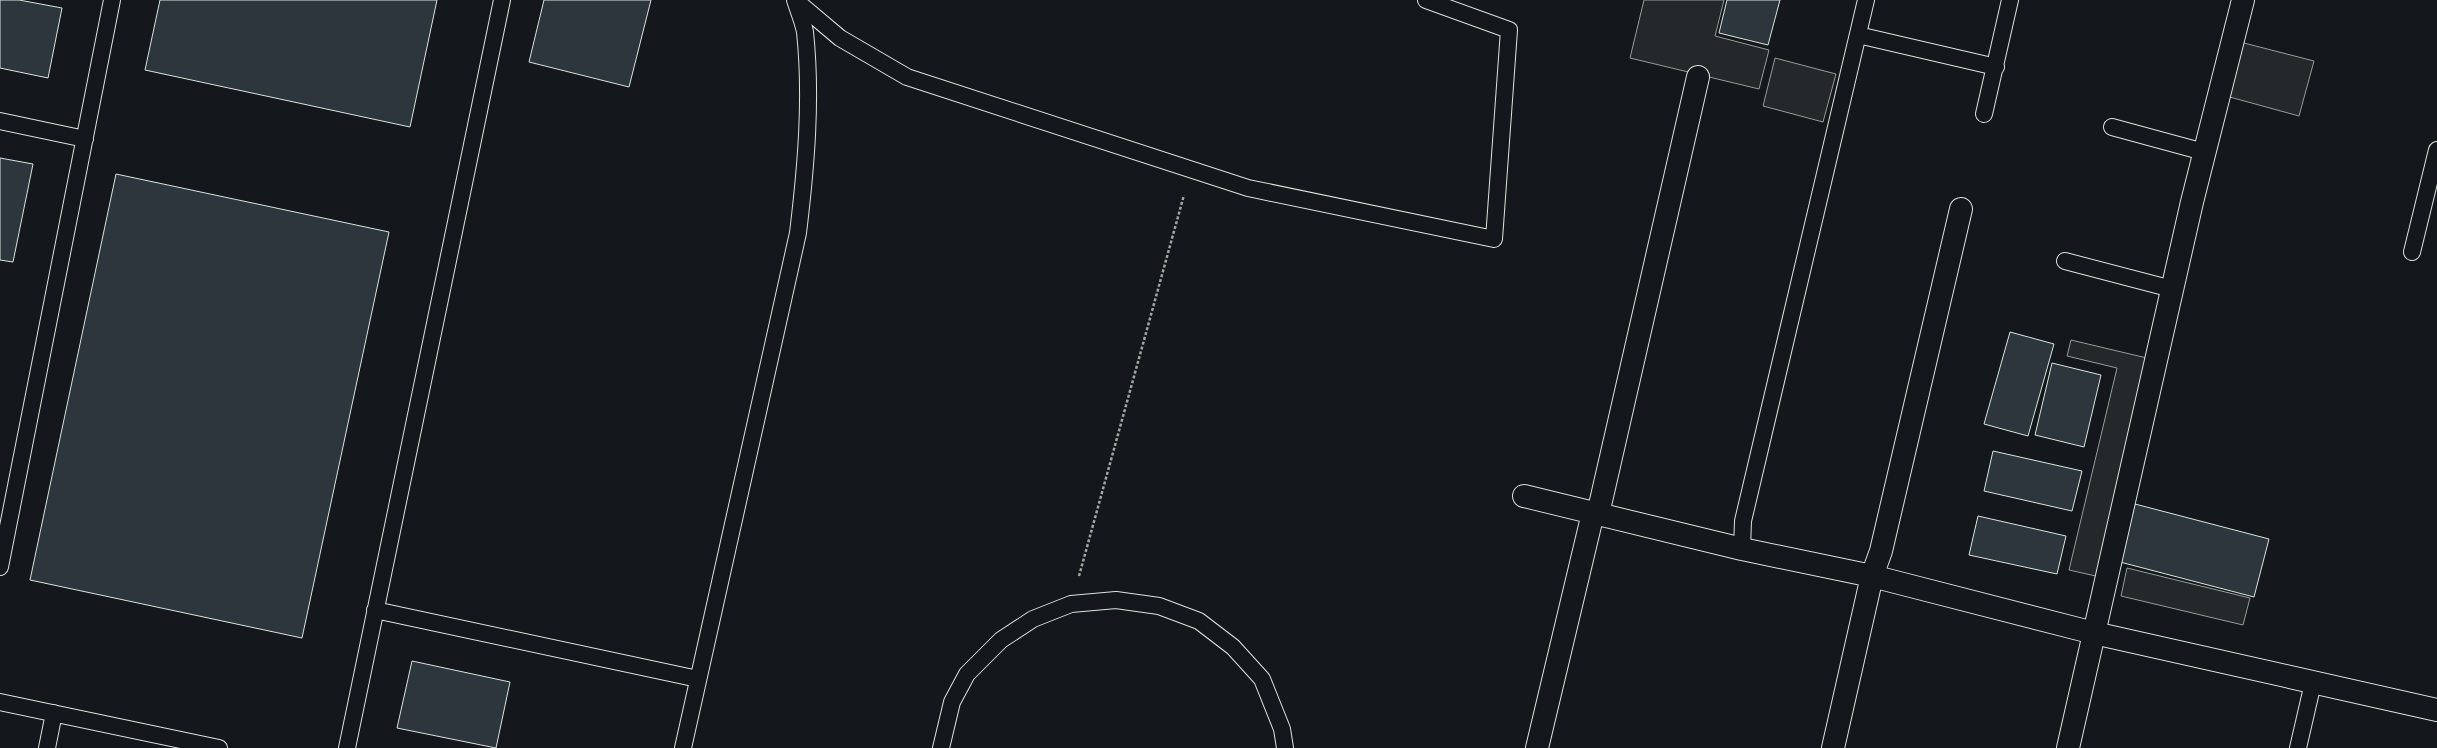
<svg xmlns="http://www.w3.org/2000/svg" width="2437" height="748" viewBox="0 0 2437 748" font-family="Barlow,sans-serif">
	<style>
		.parking { fill: #24282b; stroke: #939e99 }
		.building { fill: #2c363c; stroke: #d8e6dc }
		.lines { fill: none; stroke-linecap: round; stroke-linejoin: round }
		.lane-casing { stroke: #d8e6dc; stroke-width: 18 }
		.street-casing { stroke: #d8e6dc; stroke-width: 24 }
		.secondary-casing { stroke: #d8e6dc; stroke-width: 24 }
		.path { stroke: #9da8a2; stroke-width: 2.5; stroke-dasharray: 3 2; stroke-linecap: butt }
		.lane { stroke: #14181c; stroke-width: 16 }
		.street { stroke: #14181c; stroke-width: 22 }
		.secondary { stroke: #14181c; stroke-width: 22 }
	</style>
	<rect width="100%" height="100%" fill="#14181c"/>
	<path class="parking" d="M1644,0h80l-9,36 54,14 -10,39 -129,-31z
		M2240,42l74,19 -15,55 -73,-20z
		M1775,58l61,16 -13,48 -60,-16z
		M2071,340l80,19 -51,218 -31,-7 48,-202 -50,-12z
		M2127,568l123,30 -7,27 -122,-29z"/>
	<path class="building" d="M0,0h19l43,8 -14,70 -48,-10z
		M160,0h277l-27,127 -265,-57z
		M544,0h107l-22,87 -100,-25z
		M1727,0h53l-12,45 -49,-12z
		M0,158l33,6 -20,98 -13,-2z
		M116,174l273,58 -87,406 -272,-58z
		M2010,332l44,12 -26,92 -44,-12z
		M2052,363l49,12 -17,72 -49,-12z
		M1993,451l89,20 -10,40 -88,-20z
		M2135,504l134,35 -15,58 -134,-35z
		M1978,516l88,20 -9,38 -88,-19z
		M412,661l98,21 -14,66 -99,-20z"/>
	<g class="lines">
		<g class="lane-casing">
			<path id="lane" d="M795,0l45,38 67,39 341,111 246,51 15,-209 -83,-30
				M1858,35l138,32
				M1984,114l26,-114
				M0,121l85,18
				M2112,127l92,25
				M2412,252l25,-102
				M2065,261l107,28
				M1742,549l1,-28 123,-521
				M0,567l112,-567
				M375,610l323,69
				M0,702l219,46
				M47,748l7,-35
				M347,748l155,-748
				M683,748l115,-515c8,-66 14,-135 7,-201 -2,-11 -7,-22 -10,-32
				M941,748l11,-46 15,-28 34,-34 32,-21 38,-15 45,-4 43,6 40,15 34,26 29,32 20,50 3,19
				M2298,748l15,-65"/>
		</g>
		<g class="street-casing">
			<path id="street" d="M1524,496l218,53 130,27 222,57
				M1598,514l100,-437
				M1537,748l56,-235
				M1833,748l39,-172 9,-25 80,-342
				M2068,748l124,-546 51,-202"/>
		</g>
		<g class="secondary-casing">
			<path id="secondary" d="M2094,633l343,77"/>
		</g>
		<path class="path" d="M1079,576l105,-381"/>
		<use href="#lane" class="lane"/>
		<use href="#street" class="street"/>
		<use href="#secondary" class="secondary"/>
	</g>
</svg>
